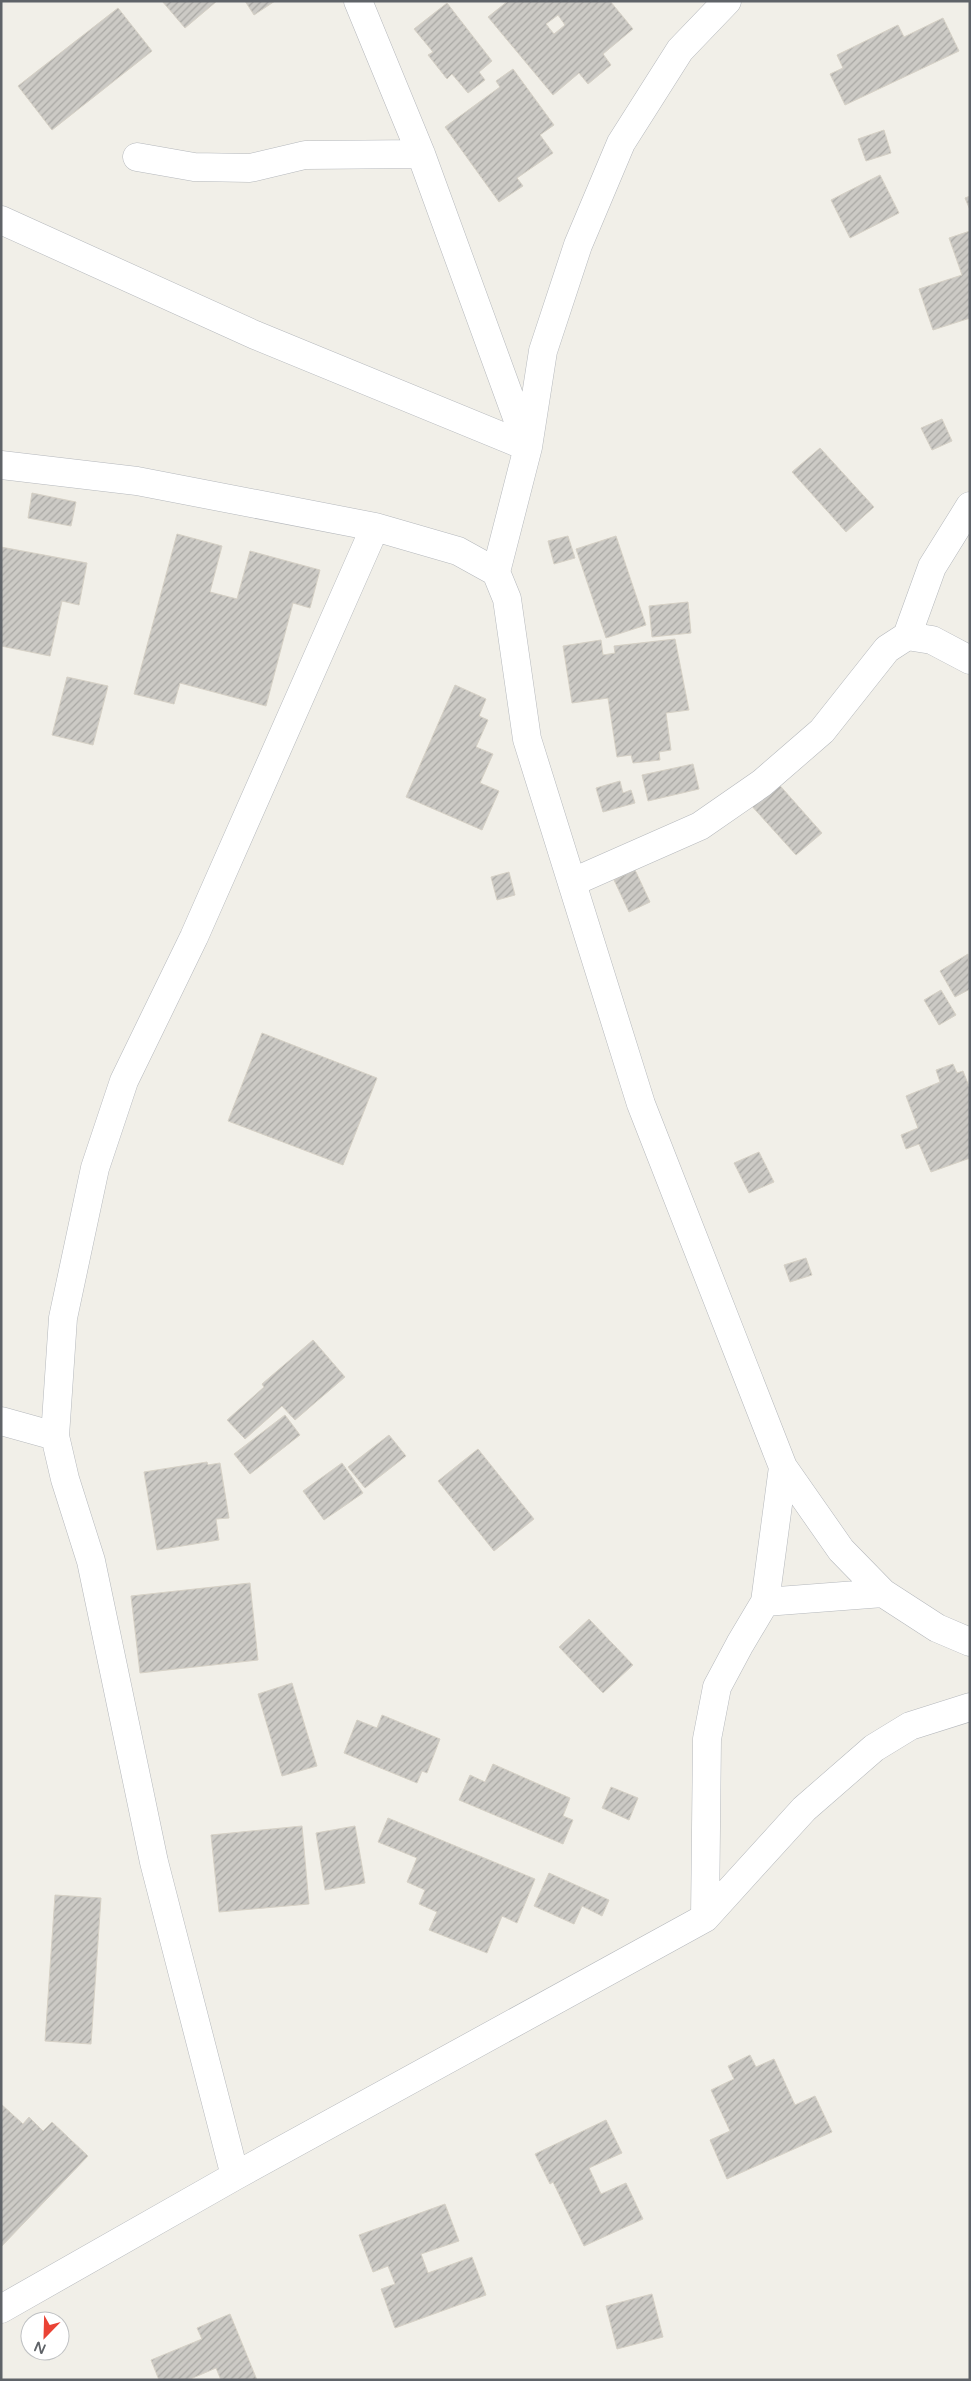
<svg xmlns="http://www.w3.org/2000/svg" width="971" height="2381" viewBox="0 0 971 2381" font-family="'Varela Round',sans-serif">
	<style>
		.building { fill: url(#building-hatch); stroke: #d6d1c6; fill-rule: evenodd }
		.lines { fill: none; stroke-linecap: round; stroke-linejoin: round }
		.minor-casing { stroke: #b5b8bc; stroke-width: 29 }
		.minor { stroke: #fff; stroke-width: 28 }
	</style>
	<defs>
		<pattern id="building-hatch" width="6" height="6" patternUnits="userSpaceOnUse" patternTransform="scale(1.25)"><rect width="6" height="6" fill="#cccac5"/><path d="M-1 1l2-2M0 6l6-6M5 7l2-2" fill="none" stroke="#a9a8a4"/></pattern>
	</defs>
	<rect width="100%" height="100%" fill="#f1efe8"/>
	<path class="building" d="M162,1h55l-32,27z
		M245,1h30l-21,14z
		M508,1h102l23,28 -30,25 8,11 -23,19 -9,-11 -26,22 -65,-78zM558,15l7,10 -11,9 -8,-10z
		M447,3l45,58 -13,11 6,8 -17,13 -16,-19 -5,5 -19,-24 5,-3 -19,-23z
		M118,8l34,43 -100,79 -34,-44z
		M943,18l16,33 -114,54 -15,-31 13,-6 -6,-13 61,-30 6,12z
		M513,69l41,56 -14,10 13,18 -36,25 6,8 -24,16 -54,-75 55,-40 -4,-6z
		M884,130l7,23 -25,8 -8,-22z
		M880,175l19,38 -49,25 -19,-38z
		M970,196v14l-5,-12z
		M970,231v87l-37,12 -14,-41 43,-14 -13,-37z
		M942,419l10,22 -20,9 -11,-22z
		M820,448l54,59 -28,25 -54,-60z
		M32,493l44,9 -5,24 -43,-8z
		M177,534l45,12 -12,46 27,7 13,-48 70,19 -10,38 -17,-5 -27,103 -86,-23 -6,21 -40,-10z
		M568,536l7,22 -21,6 -6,-23z
		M616,536l30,89 -40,13 -30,-89z
		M1,547l86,16 -8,42 -17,-4 -12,55 -49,-10z
		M688,602l3,31 -39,4 -3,-31z
		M675,639l14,71 -23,3 5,37 -12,2 1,8 -27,3 -2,-8 -14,2 -9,-59 -36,5 -9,-57 38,-6 2,15 12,-2 -1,-7z
		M67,677l41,9 -15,59 -41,-10z
		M455,685l31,14 -7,17 9,4 -12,27 17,7 -13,29 19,8 -17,39 -76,-33z
		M693,764l6,25 -51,12 -6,-26z
		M775,780l47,53 -26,22 -47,-52z
		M620,781l3,12 8,-3 4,13 -32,9 -7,-24z
		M635,870l15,32 -21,10 -15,-32z
		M509,872l6,23 -18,5 -6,-23z
		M968,954l2,35 -15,8 -15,-26z
		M941,990l15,25 -17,10 -15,-25z
		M262,1033l115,45 -34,87 -115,-44z
		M953,1064l4,9 6,-2 7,18v69l-39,14 -12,-28 -13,5 -5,-14 17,-7 -12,-32 34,-14 -4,-12z
		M759,1152l15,30 -25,11 -15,-30z
		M806,1258l6,17 -22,7 -6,-17z
		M313,1340l32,37 -50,43 -13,-14 -37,33 -18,-19 37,-33 -2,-3z
		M285,1415l15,20 -50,39 -16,-20z
		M389,1435l17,21 -41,32 -17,-21z
		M478,1449l56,70 -40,32 -56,-70z
		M207,1462l1,3 12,-2 9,55 -13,1 3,21 -62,10 -13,-78z
		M342,1463l21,30 -39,27 -21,-29z
		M250,1583l8,77 -118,13 -9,-77z
		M589,1619l44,46 -30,28 -44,-46z
		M292,1683l25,83 -35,10 -24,-82z
		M382,1715l58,24 -13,34 -5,-2 -5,12 -73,-30 13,-33 20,8z
		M493,1764l77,34 -7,18 10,4 -10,24 -104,-44 11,-25 15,7z
		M611,1787l27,11 -9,22 -27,-12z
		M388,1818l147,61 -18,44 -15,-7 -15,37 -58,-23 8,-18 -18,-8 6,-14 -18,-8 10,-24 -39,-16z
		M302,1826l7,78 -90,8 -8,-77z
		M355,1826l10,57 -40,7 -9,-57z
		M549,1873l60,27 -7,16 -20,-10 -8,18 -40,-18z
		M55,1895l46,3 -10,146 -46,-3z
		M750,2055l6,12 18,-8 21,46 20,-9 17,36 -105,47 -17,-39 20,-9 -19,-41 23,-11 -6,-13z
		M1,2104l22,20 6,-7 14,14 9,-9 36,34 -87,91z
		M606,2120l16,33 -33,15 12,26 25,-11 17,36 -59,27 -31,-64 -3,2 -15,-30z
		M445,2204l14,37 -38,13 7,19 44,-16 14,38 -91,33 -14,-39 14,-5 -7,-18 -15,6 -14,-37z
		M652,2294l11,43 -46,12 -11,-43z
		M230,2314l27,66h-36l-5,-12 -28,12h-29l-8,-20 51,-21 -5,-11z"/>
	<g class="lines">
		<g class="minor-casing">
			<path id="minor" d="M358,1l63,153 106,291
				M137,157l57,10 56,1 55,-13 116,-1
				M1,220l254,115 273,112
				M1,465l136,16 238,46 83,24 38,21 11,27 20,140 114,365 142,363 58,83 42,43 54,35 33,14
				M496,572l32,-125 15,-96 35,-106 43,-102 59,-93 47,-49
				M907,636l25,4 38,20
				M573,882l127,-56 62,-43 60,-52 65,-82 20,-13 25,-69 38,-61
				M1,1421l54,15
				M765,1602l118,-9
				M705,1918l2,-179 10,-52 23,-43 25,-42 18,-135
				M235,2176l-81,-314 -63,-301 -26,-82 -10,-43 8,-118 32,-150 29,-87 70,-144 181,-410
				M1,2309l234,-133 470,-258 99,-109 70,-61 36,-22 60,-19"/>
		</g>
		<use href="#minor" class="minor"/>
	</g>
	<rect width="971" height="2381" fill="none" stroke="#5f6368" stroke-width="5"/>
	<g transform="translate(45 2336) rotate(203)"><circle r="24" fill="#ffffff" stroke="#bfc1c3"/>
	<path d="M0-4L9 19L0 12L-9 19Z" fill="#ea4335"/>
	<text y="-8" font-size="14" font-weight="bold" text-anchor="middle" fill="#5f6368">N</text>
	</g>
</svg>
